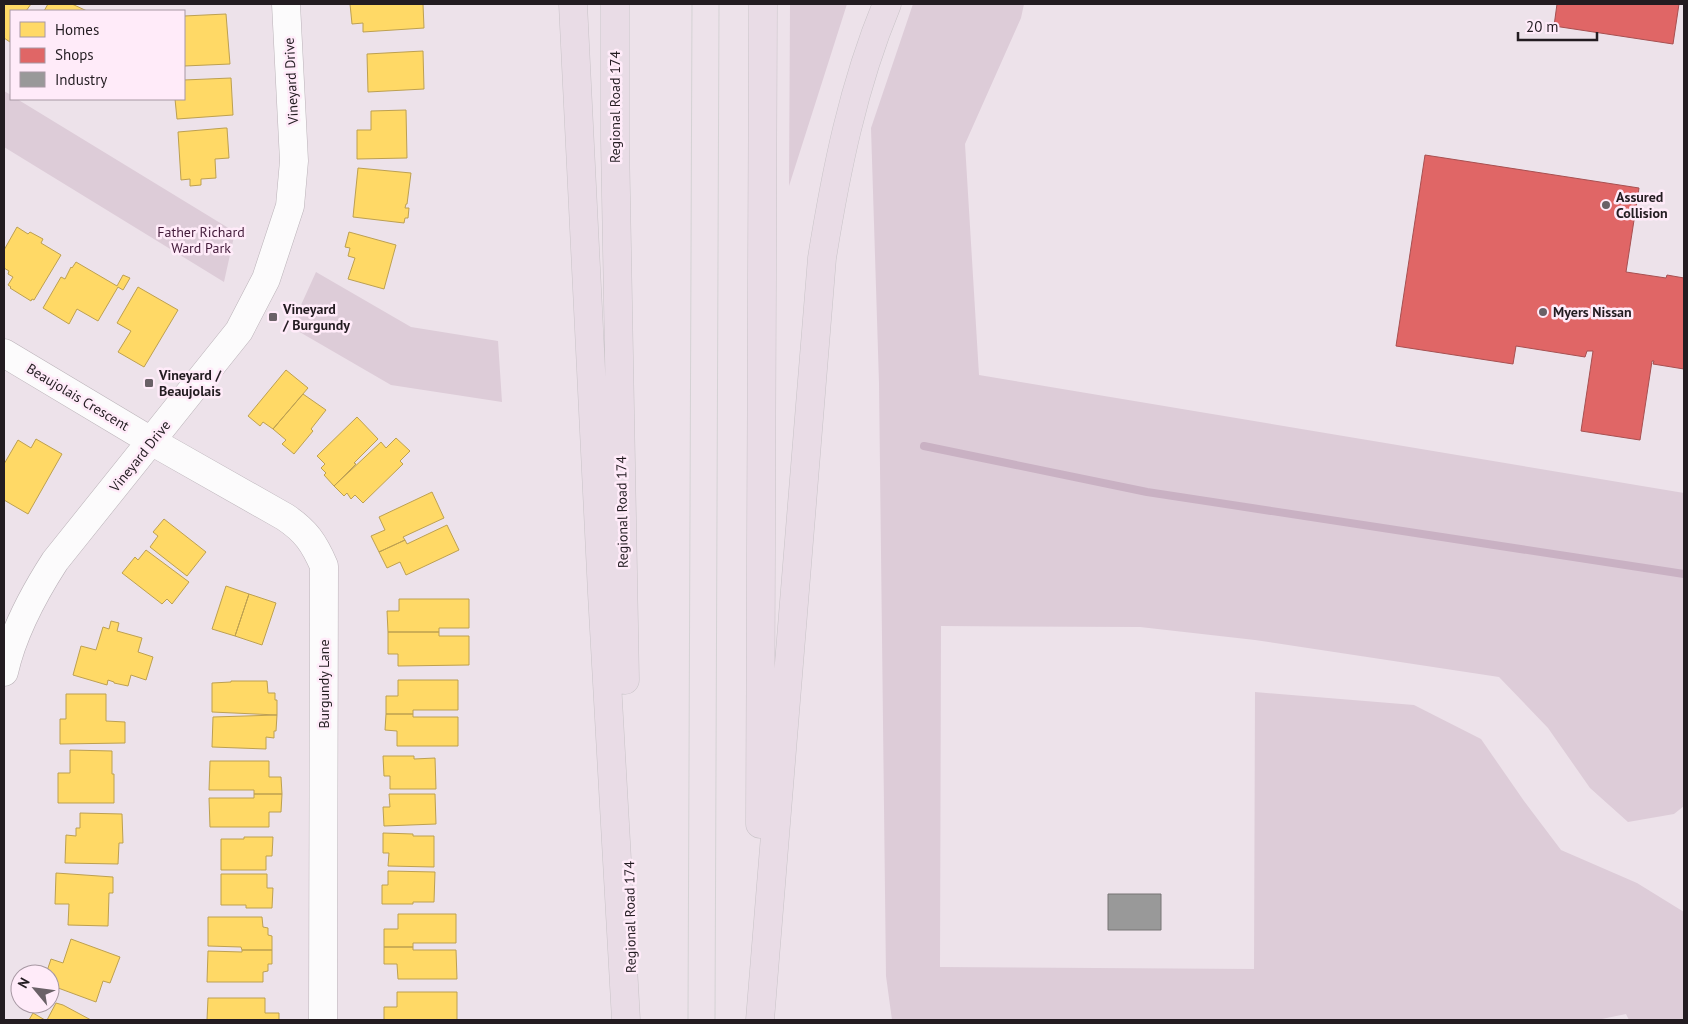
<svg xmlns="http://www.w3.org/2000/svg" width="1688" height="1024" viewBox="0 0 1688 1024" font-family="'PT Sans',sans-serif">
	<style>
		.green { fill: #ddccd8 }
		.homes { fill: #ffd966; stroke: #bda051 }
		.shops { fill: #e06666; stroke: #a75051 }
		.industry { fill: #999; stroke: #767475 }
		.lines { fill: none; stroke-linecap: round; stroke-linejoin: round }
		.stream { stroke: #c9b1c3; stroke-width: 8 }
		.street-casing { stroke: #bab2b8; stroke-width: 29 }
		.highway-casing { stroke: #c8c3c7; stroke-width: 29 }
		.street { stroke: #fcfbfc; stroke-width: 28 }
		.highway { stroke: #e9dce6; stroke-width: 28 }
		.tram { stroke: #d4d2d4; stroke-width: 1 }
		.poi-dot { fill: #6a6167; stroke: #ffebf9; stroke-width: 2 }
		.labels { text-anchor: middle; stroke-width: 5; stroke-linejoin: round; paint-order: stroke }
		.street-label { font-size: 14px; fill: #231c21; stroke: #ffebf9 }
		.poi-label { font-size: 14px; font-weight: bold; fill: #231c21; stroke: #ffebf9; text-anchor: start }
		.park-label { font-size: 14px; fill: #431b3a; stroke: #ffebf9 }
	</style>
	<rect width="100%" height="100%" fill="#ede2ea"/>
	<path class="green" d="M790,4h57l-58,182z
		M913,4h111l-3,14 -56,126 14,231 705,118v313l-10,8 -46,8 -38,-34 -42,-60 -49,-51 -244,-37 -115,-13 -199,-1 -1,341 314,2 1,-277 159,13 67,34 43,62 37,49 76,33 47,29v108h-55l-3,-6 -29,6h-705l-6,-44 -7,-593 -8,-255z
		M4,91l7,4v4h6l218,133 -11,50 -220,-135z
		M316,272l95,55 87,14 4,61 -111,-17 -100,-58z"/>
	<path class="homes" d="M4,4h27l-5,7h-15l-1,31 -6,-4z
		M48,4h24l15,7h-43z
		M350,4h73l1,24 -61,4v-9l-11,1z
		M226,14l4,50 -46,2v-50z
		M423,51l1,38 -56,3 -1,-38z
		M231,78l2,37 -56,4 -2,-20h9v-19z
		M406,110l1,48 -50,1v-29h14v-19z
		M225,128h2l2,30 -14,1 1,19 -15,1v6l-11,1v-7l-9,1 -3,-48z
		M358,168l53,5 -4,31h-1l-1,4h4l-1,10h-3l-1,5 -51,-6z
		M17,227l11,7 2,-2 13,7 -2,4 20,12 -27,45 -2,-1 -1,2 -21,-13 1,-1 -3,-2 5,-8 -5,-3 1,-3 -5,-3v-18z
		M349,232l47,13 -12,44 -36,-10 7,-21 -7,-2 2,-8 -5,-1z
		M76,262l41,24 6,-11 7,3 -7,12 -5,-3 -20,34 -21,-12 -8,15 -26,-16 18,-31 4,2 6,-12 1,1z
		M138,287l40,23 -34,57 -26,-15 13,-21 -14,-8z
		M286,370l22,18 -35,41 -10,-7 -3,4 -12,-10z
		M303,394l23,16 -15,19 2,2 -19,23 -12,-10 4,-4 -13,-11z
		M357,417l21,22 -24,24 2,1 -22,22 -10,-11 2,-2 -5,-5 4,-4 -8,-8z
		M396,438l14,13 -10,10 3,3 -40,39 -8,-8 -4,4 -4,-6 -3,3 -10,-10 47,-44 5,6z
		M36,439l26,15 -34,60 -24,-14v-36l14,-24 13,8z
		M432,492l12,26 -41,19 2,3 -26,12 -8,-16 14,-6 -6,-13z
		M164,519l42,33 -19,24 -37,-29 8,-11 -5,-4z
		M447,525l12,25 -53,25 -6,-13 -13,6 -8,-16 26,-12 2,4z
		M146,550l43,32 -17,22 -5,-5 -5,5 -40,-31 13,-16 3,3z
		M226,586l23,8 -14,42 -23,-7z
		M249,594l27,9 -14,42 -27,-9z
		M399,599h70v29h-30v4h-51l-1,-21h12z
		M111,621l8,2 -2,8 25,7 -4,14 15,5 -7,23 -15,-5 -3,11 -14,-3v-1l-6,-2 -1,5 -34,-10 8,-29 15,4 7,-23 6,2z
		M388,632h51v4h30v29l-71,1v-12h-10z
		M398,680h60v30h-45v4h-27v-18h12z
		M231,681h36l1,12h7v7h2v15l-65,-3v-29l19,-1z
		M66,694h40v27l19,1v21l-65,1v-25h6z
		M386,714h27v3h45v29h-61v-15l-12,-1z
		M277,715l-1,16h-2v7l-8,-1v12l-54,-2 1,-30z
		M70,750l42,1v23h2v29h-56v-30h12z
		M383,756h31v3l21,-1 1,31h-46v-13h-6z
		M210,761h59v16h12l1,17h-28v-4h-45z
		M254,794h28l-1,18h-12v15h-59l-1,-29h45z
		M389,794h46l1,30 -52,2 -1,-19h7z
		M80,813l42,1 1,29h-4l-1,21 -53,-1 1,-28 10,1v-8h4z
		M383,833l30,1v2h21v31l-46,-1 1,-13h-6z
		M244,837h29l-1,19h-6v14h-45v-31h23z
		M388,871l47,1 -1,30h-21v2h-31v-19h6z
		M56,873l57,4v16h-4l-1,33 -40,-1 1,-21h-14z
		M221,874h46v14h6l-1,20h-26v-3h-25z
		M398,914h58v29h-43v4h-29v-18h14z
		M208,917h54l1,10 5,1v7l4,1v14h-30l-1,-3 -33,-1z
		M71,939l49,18 -10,26 -7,-2 -7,21 -46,-17v-11h-4l5,-15 12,4z
		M384,947h29v3h43l1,29h-59l-1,-15h-13z
		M242,950h30v14h-4v7l-5,1v10h-56l1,-31 34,1z
		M397,992h60v28h-73v-13h13z
		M208,998h57v15h14v7h-72z
		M56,1003l7,2 28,15h-44z
		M33,1013l12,7h-16z"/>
	<path class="shops" d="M1557,4h122l-6,40 -119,-18z
		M1425,155l214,33 -13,84 40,6 1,-3 17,3v91l-31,-5 1,-3h-2l-12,79 -59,-9 12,-80h-6l-2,6 -69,-11 -3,18 -117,-18z"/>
	<path class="industry" d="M1108,894h53v36h-53z"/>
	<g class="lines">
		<path class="stream" d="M924,446l223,46 537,82"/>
		<g class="street-casing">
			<path id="street" d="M4,353l147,88 134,76c21,14 29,26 39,49l-1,454
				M4,672c9,-40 29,-77 51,-111l184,-230 27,-52 24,-73 4,-45 -8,-157"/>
		</g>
		<g class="highway-casing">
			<path id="highway" d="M573,4l29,589 24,427
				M615,4v137l10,539
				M760,824l3,-820
				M760,1020l62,-762c14,-87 31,-172 65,-254"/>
		</g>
		<use href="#street" class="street"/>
		<use href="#highway" class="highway"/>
		<path class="tram" d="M688,1020l4,-1016
			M715,1020l4,-1016"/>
	</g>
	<g class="poi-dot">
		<circle cx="1606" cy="205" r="5"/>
		<circle cx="1543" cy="312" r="5"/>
		<rect x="268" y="312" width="10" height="10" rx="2.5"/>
		<rect x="144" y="378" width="10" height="10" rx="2.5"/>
	</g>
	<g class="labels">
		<g class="street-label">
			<text transform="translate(291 81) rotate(-93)" y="5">Vineyard Drive</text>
			<text transform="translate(615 107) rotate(-90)" y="5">Regional Road 174</text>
			<text transform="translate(78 397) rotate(31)" y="5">Beaujolais Crescent</text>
			<text transform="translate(140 456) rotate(-51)" y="5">Vineyard Drive</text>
			<text transform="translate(622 512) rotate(-91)" y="5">Regional Road 174</text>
			<text transform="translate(324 684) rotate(-90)" y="5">Burgundy Lane</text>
			<text transform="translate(630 917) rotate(-91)" y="5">Regional Road 174</text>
		</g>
		<g class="poi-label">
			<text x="1616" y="202">Assured<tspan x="1616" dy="16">Collision</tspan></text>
			<text x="283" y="314">Vineyard<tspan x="283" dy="16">/ Burgundy</tspan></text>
			<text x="1553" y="317">Myers Nissan</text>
			<text x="159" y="380">Vineyard /<tspan x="159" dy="16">Beaujolais</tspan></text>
		</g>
		<g class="park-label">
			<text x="201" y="237">Father Richard<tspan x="201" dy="16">Ward Park</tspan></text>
		</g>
	</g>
	<rect width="1688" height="1024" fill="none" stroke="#231c21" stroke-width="10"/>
	<rect x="10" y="10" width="175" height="90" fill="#ffebf9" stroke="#a798a3"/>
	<rect x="20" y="22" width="25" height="15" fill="#ffd966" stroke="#a798a3"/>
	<text x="55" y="35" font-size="15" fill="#231c21">Homes</text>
	<rect x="20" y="48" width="25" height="15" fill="#e06666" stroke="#a798a3"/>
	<text x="55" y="60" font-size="15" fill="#231c21">Shops</text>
	<rect x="20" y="72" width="25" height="15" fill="#999999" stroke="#a798a3"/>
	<text x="55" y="85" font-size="15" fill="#231c21">Industry</text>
	<g transform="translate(35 989) rotate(299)"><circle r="24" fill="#ffebf9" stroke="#a798a3"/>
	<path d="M0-4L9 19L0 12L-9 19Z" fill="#6a6167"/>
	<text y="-8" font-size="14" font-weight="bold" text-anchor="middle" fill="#231c21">N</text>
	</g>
	<path d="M1518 32v8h79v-8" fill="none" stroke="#231c21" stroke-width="2.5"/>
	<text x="1526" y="32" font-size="15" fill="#231c21" stroke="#ffebf9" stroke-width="4" paint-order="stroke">20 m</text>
</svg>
